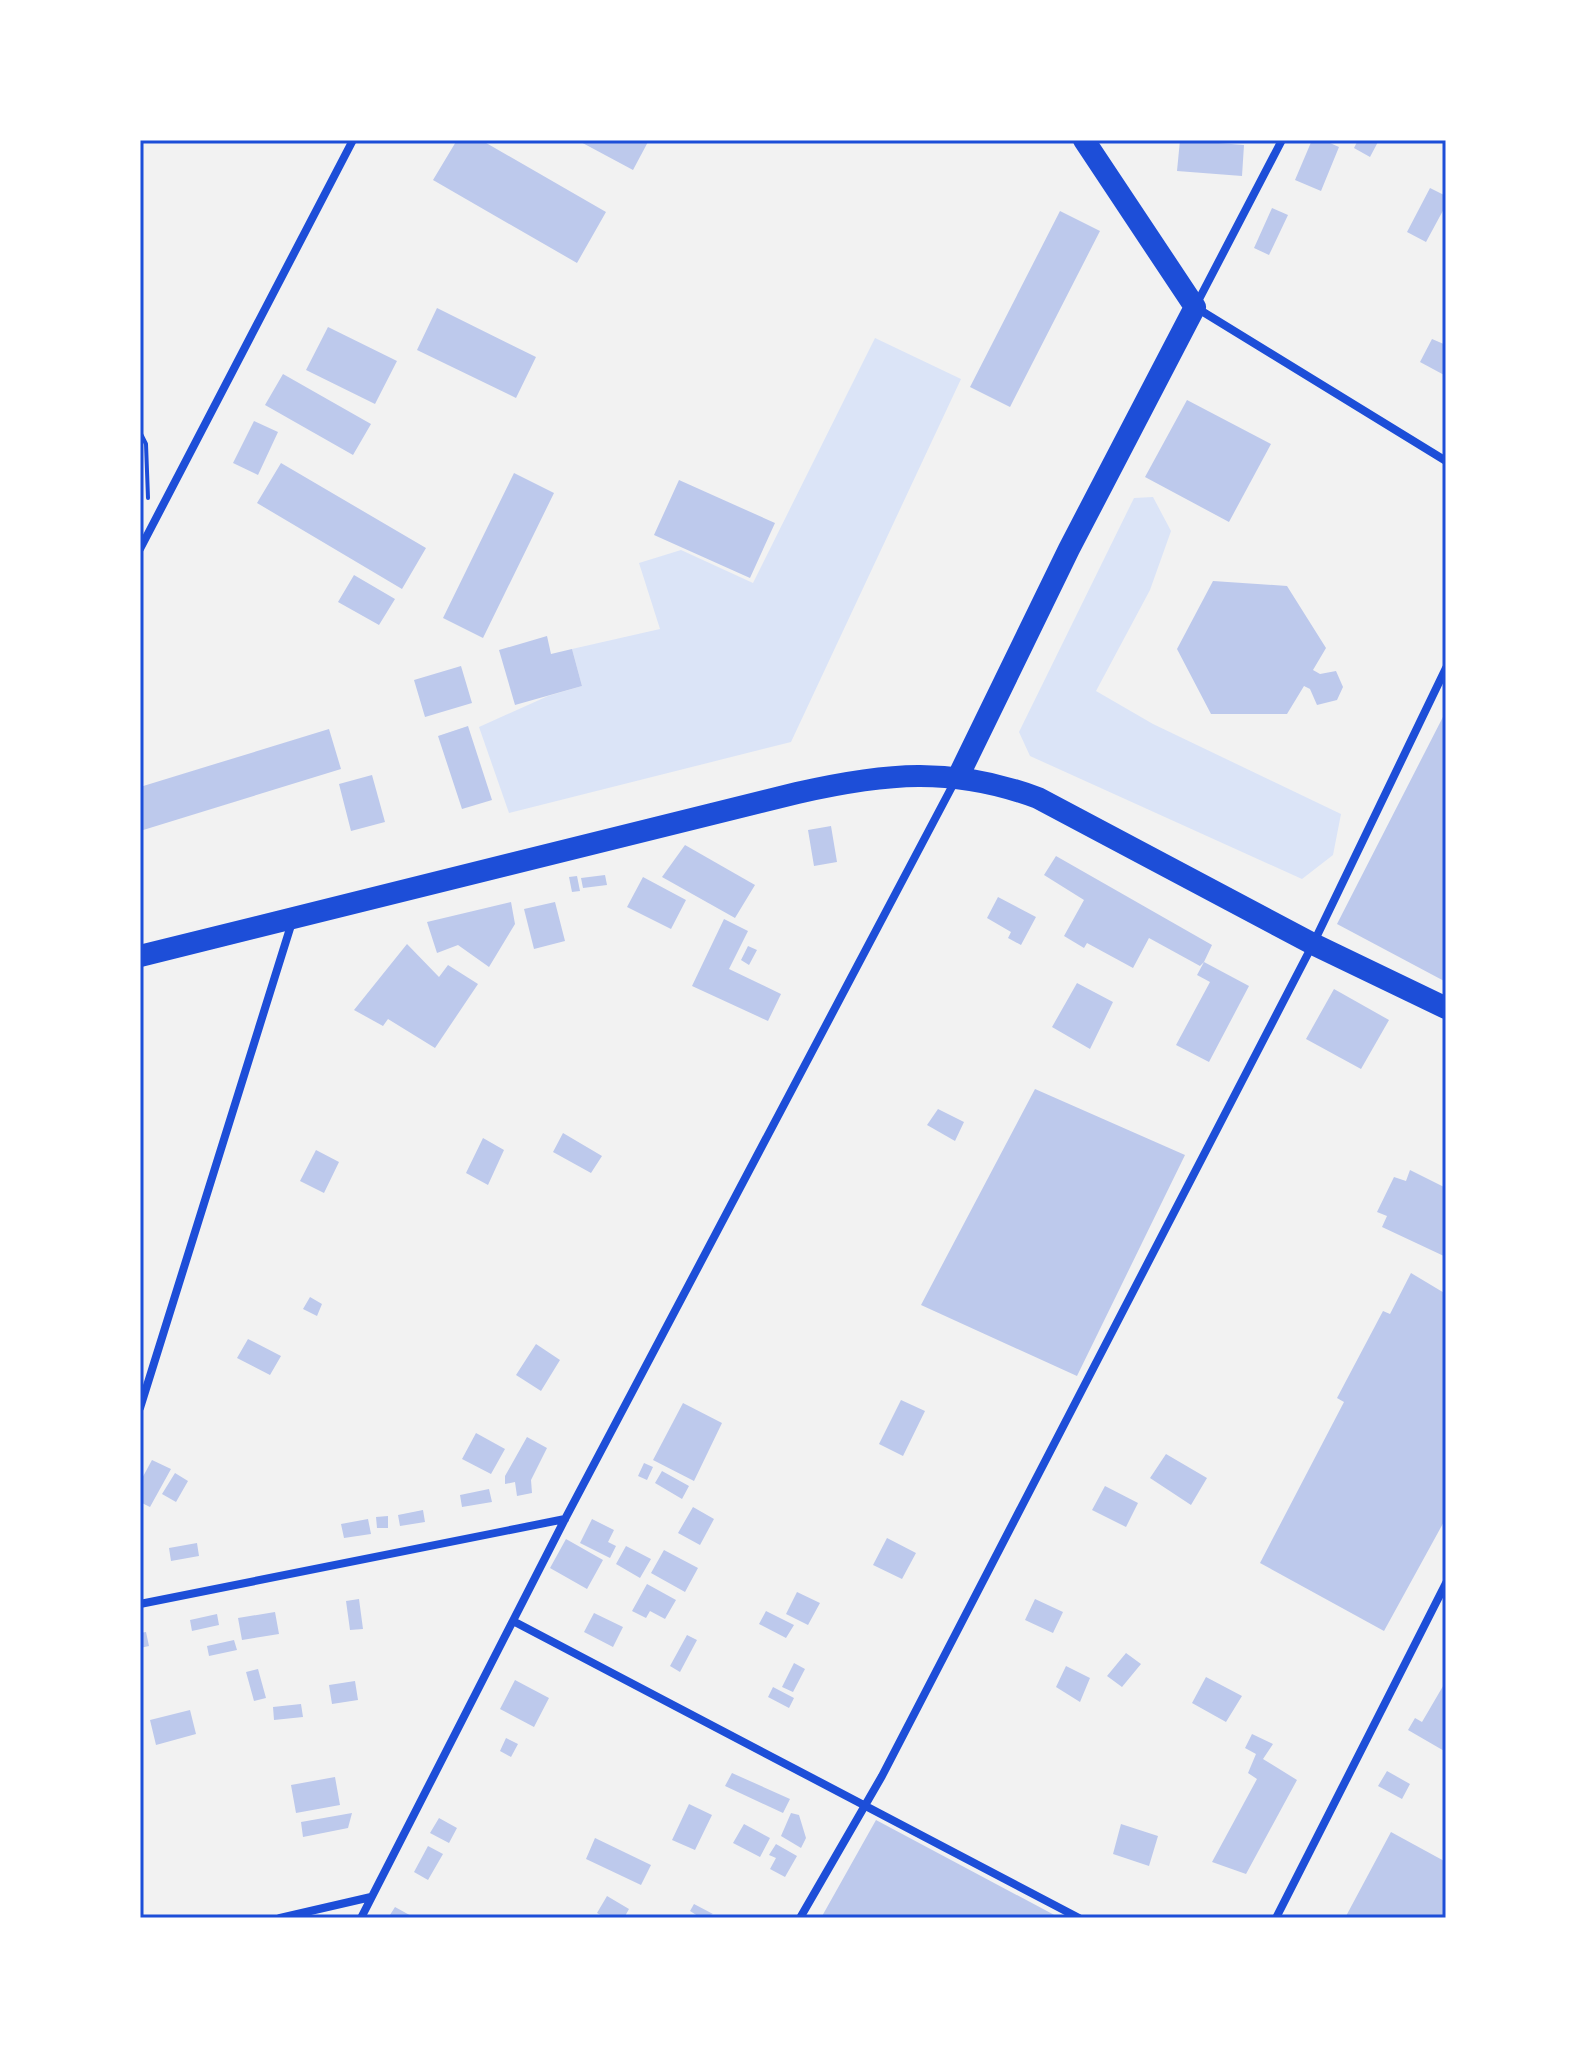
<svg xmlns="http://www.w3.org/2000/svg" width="1586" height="2058" viewBox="0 0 1586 2058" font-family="'Titillium Web',sans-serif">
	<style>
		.green { fill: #dbe4f7 }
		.building { fill: #bdc9ec }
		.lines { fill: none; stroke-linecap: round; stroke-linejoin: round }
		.path { stroke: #1d4ed8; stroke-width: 4 }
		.minor { stroke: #1d4ed8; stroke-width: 8 }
		.trunk { stroke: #1d4ed8; stroke-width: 22 }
		.neatline { fill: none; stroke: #1d4ed8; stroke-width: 3 }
	</style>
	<rect width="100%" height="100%" fill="#f2f2f2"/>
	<path class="green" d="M875,338l86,41 -170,363 -282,71 -30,-86 69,-31 34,-10 -10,-37 88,-20 -21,-66 42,-13 72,33z
		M1153,497l18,34 -21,59 -54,101 57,33 188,90 -8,41 -31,24 -272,-123 -11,-24 115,-234z"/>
	<path class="building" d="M457,140h24l125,72 -29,51 -144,-83z
		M577,140h72l-16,30z
		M1180,140l64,5 -2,31 -65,-5z
		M1312,140h11l16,7 -18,44 -26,-11z
		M1358,140h21l-9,17 -16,-9z
		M1430,188l16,8v9l-20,37 -19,-10z
		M1272,208l16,7 -19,40 -15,-7z
		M1060,211l40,20 -90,176 -40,-20z
		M437,308l99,49 -20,41 -99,-48z
		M328,327l69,34 -22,43 -69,-34z
		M1432,339l14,6v31l-26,-14z
		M283,374l88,50 -18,31 -88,-50z
		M1187,400l84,44 -42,78 -84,-45z
		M254,421l24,11 -20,43 -25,-12z
		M281,463l145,85 -24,41 -145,-86z
		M514,473l40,20 -71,145 -40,-20z
		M679,480l96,43 -25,55 -96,-43z
		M354,575l41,24 -16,26 -41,-23z
		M1213,581l74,5 39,62 -13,22 7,4 16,-3 7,16 -6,13 -20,5 -7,-16 -6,-3 -17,28h-76l-34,-65z
		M547,636l4,18 21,-5 10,37 -67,19 -16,-55z
		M461,666l11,37 -47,14 -11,-37z
		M1446,711v271l-109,-58z
		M468,726l24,74 -30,9 -24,-73z
		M329,729l12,40 -201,62v-44z
		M372,775l13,47 -34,9 -12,-47z
		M831,826l6,36 -23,4 -6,-36z
		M685,845l70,40 -20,33 -73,-41z
		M1056,856l156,89 -8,17 -4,4 -51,-28 -16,30 -46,-25 -3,5 -20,-12 20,-36 -40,-25z
		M605,875l2,10 -24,3 -2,-10z
		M577,876l3,15 -8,1 -3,-15z
		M643,877l43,23 -15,29 -44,-22z
		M998,897l38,20 -15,28 -13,-7 3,-6 -24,-14z
		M511,902l4,22 -26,43 -31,-22 -21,8 -10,-31z
		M555,902l10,39 -31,8 -10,-40z
		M724,919l24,12 -19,38 52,25 -13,27 -76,-35z
		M407,944l32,33 9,-12 30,19 -43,64 -47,-29 -5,7 -29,-16z
		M748,946l9,4 -8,15 -8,-5z
		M1204,962l45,24 -40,76 -33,-17 34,-63 -13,-7z
		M1077,983l36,19 -23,47 -38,-22z
		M1334,989l55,31 -28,49 -55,-30z
		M1035,1089l150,66 -108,221 -156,-71z
		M938,1109l26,13 -9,19 -28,-16z
		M563,1133l39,23 -11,17 -38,-21z
		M483,1138l21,12 -16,35 -22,-12z
		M316,1150l23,12 -15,31 -24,-12z
		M1410,1170l36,18v69l-64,-30 5,-11 -10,-4 17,-35 12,4z
		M1411,1273l35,21v224l-62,113 -124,-68 84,-161 -7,-4 46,-87 7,3z
		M310,1297l12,7 -5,12 -14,-7z
		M248,1339l33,17 -11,19 -33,-17z
		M536,1344l24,16 -19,31 -25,-16z
		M901,1400l24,11 -22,45 -24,-12z
		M683,1403l39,20 -28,58 -41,-21z
		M476,1433l29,16 -14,25 -29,-15z
		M527,1437l20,11 -16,32 1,13 -15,3 -2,-14 -10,2v-8z
		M1166,1454l41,24 -16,27 -41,-27z
		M152,1460l19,9 -21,38 -10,-5v-20z
		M644,1463l9,4 -6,13 -9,-4z
		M662,1471l27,15 -7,13 -27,-16z
		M175,1473l13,8 -12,21 -14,-8z
		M1105,1486l33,17 -12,24 -34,-17z
		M489,1489l3,13 -30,5 -2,-12z
		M693,1507l21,12 -14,26 -22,-12z
		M423,1510l2,12 -25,4 -2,-11z
		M388,1516v12h-11l-1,-11z
		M368,1519l3,15 -27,4 -3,-14z
		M592,1519l22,11 -6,12 8,4 -6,12 -30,-15z
		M887,1538l29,15 -14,26 -29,-14z
		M566,1539l37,21 -16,29 -37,-21z
		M197,1543l2,13 -28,5 -2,-13z
		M626,1546l25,13 -11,19 -24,-14z
		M664,1550l34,18 -13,24 -34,-19z
		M647,1584l29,16 -11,19 -15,-8 -4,7 -14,-7z
		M797,1592l23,11 -12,22 -22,-11z
		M359,1599l4,30 -13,1 -4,-29z
		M1035,1599l28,13 -10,21 -28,-13z
		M766,1611l28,14 -8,13 -27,-14z
		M275,1612l4,22 -37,6 -4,-22z
		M594,1613l29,14 -10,20 -29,-15z
		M217,1614l2,11 -27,6 -2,-11z
		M146,1632l3,14 -9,2v-15z
		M687,1635l10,5 -17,32 -10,-6z
		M234,1640l3,10 -28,6 -2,-10z
		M1126,1653l15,11 -19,23 -15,-11z
		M794,1663l11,6 -12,23 -11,-5z
		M1066,1666l24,12 -10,24 -24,-15z
		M258,1669l8,29 -12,3 -8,-29z
		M1206,1677l36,19 -16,26 -34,-19z
		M515,1680l34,18 -15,29 -34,-18z
		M355,1681l3,19 -26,4 -3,-19z
		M1446,1681v71l-38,-22 7,-12 7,4z
		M773,1687l21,11 -5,10 -21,-11z
		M301,1704l2,13 -29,3 -1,-13z
		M190,1710l6,24 -40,11 -6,-25z
		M1252,1734l21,10 -10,15 34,21 -51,94 -34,-12 45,-83 -9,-6 8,-19 -11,-6z
		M506,1738l12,6 -7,13 -11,-6z
		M1387,1771l23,13 -8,15 -24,-13z
		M732,1773l58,26 -7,14 -58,-27z
		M335,1777l5,28 -44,8 -5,-28z
		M689,1804l23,11 -17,35 -23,-10z
		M352,1813l-4,15 -45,9 -2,-15z
		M791,1813l8,2 7,23 -5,10 -20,-12z
		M439,1818l18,10 -8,15 -19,-10z
		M876,1820l184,98h-239z
		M744,1824l26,14 -10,19 -27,-14z
		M1121,1824l37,12 -9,30 -36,-12z
		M1391,1832l55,30v56h-101z
		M595,1838l56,27 -10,20 -55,-26z
		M776,1844l21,12 -12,21 -15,-8 6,-11 -7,-3z
		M428,1846l15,8 -15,26 -14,-8z
		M607,1896l22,13 -5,9h-18l-9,-5z
		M694,1904l19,10 -12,4 -11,-7z
		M395,1907l20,11h-27z"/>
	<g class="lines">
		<path class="path" d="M140,432l6,12 2,54"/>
		<path class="minor" d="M1282,140l-87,167 251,154
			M140,549l213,-409
			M140,1408l152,-486
			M140,1604l425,-85
			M513,1621l566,297
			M280,1918l91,-21
			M361,1918l204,-399 390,-738
			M800,1918l82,-142 431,-832 133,-276
			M1276,1918l170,-335"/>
		<path class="trunk" d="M958,777l111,-228 126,-242 -111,-167
			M140,956l657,-163c88,-20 155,-27 241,5l275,146 133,64"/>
	</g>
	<rect width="1586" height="2058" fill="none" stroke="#ffffff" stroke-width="284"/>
	<rect x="142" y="142" width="1302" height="1774" class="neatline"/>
</svg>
